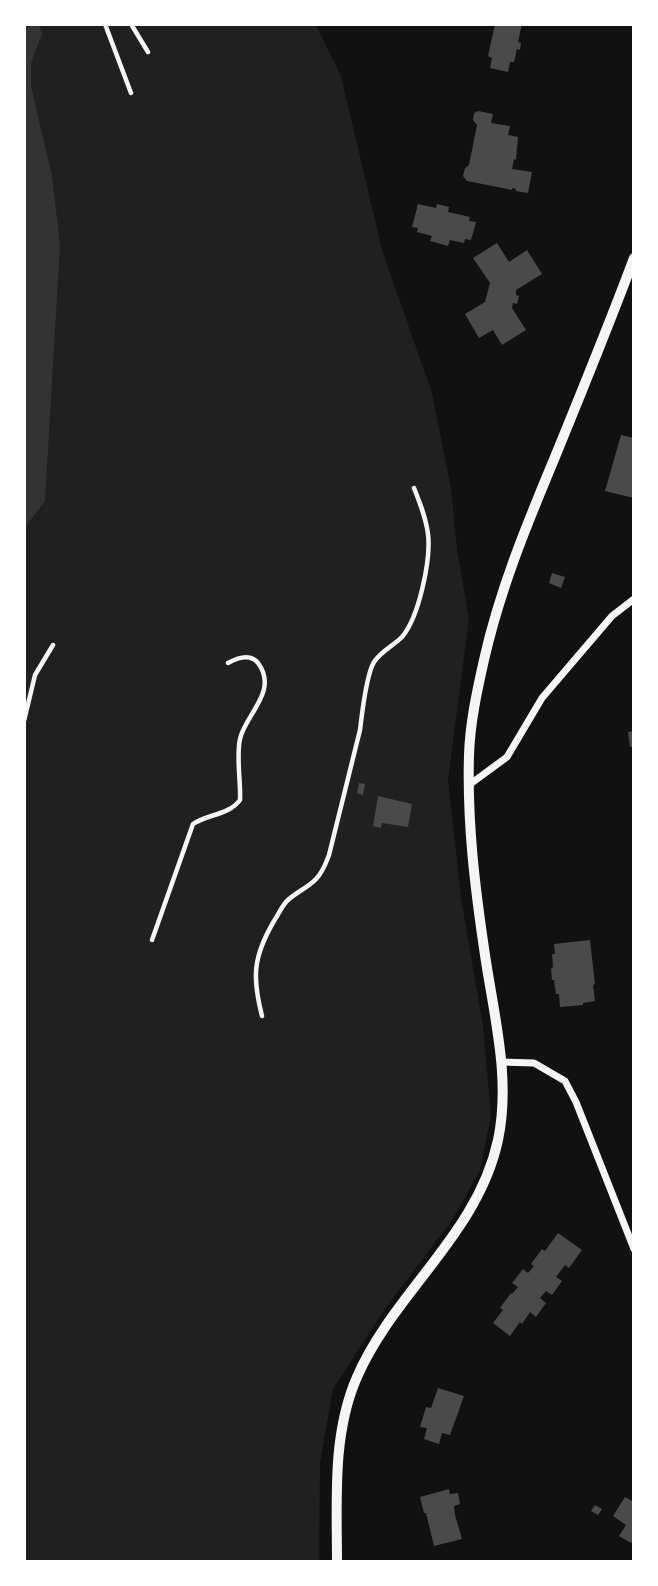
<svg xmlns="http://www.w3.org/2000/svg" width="658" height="1586" viewBox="0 0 658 1586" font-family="Arial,sans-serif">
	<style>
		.green { fill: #202020 }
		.water { fill: #333 }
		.building { fill: #4a4a4a }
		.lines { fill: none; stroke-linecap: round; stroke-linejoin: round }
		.service { stroke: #f5f5f5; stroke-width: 4.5 }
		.minor { stroke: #f5f5f5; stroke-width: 7 }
		.tertiary { stroke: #f5f5f5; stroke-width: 10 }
	</style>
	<rect width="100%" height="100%" fill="#111"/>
	<path class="green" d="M25,25h291l25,51 41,174 50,143 19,96 6,60 12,70 -21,161 13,118 22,128 8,89 -11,55 -28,50 -68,90 -51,79 -13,74 -1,98h-294z"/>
	<path class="water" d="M36,24l3,2 3,8 -11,29v23l21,90 8,69 -15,256 -20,26 -1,-502z"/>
	<path class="building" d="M495,24h27l-4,18 3,1 -1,7 -3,-1 -3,13h-4l-2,10 -18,-4 2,-10 -4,-2z
		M478,111l15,3 -2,9 19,3 -2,9 10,2 -2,23 -2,-1 -2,10 20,3 -4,21 -12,-2v-2l-4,-1v2l-45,-9 -4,-5 2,-8 4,-3 8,-40 -4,-5 1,-7z
		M418,204l18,4 1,-4 12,3 -1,5 22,5 -1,4 7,1 -5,18 -6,-1 -1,4 -14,-3 -2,6 -18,-5 2,-5 -15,-4 1,-4 -6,-1z
		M497,243l12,19 18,-12 15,24 -26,16v5l3,1 -2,8 -4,-1 -1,5 14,22 -24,15 -9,-15 -14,8 -14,-24 20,-12 5,-19 -17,-25z
		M621,435l13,3v60l-29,-7z
		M552,573l13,4 -4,11 -12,-5z
		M634,731v15l-4,1 -2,-15z
		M359,783l6,1 -2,11 -6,-2z
		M378,796l34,8 -4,23 -26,-4 -1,5 -8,-2z
		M590,940l5,44 -2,1 2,16 -12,2v2l-23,2 -1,-13h-3l-2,-14h-2l-1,-11 2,-2 -1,-13h3l-1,-10z
		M558,1233l24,17 -13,18 -4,-3 -9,12 6,4 -10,14 -6,-4 -6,7 6,5 -10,14 -6,-5 -8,12 -2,-2 -10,14 -17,-13 10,-13 -3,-2 11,-15 1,1 6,-7 -6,-4 11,-14 5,4 6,-7 -3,-2 11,-15 3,2z
		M438,1388l26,8 -14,39 -8,-2 -3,11 -15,-5 3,-11 -7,-1 6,-20 5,1z
		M449,1489l1,5 8,-1 2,11 -6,2 1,9 7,24 -28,7 -8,-33h-2l-4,-16z
		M625,1497l9,5v37l-3,4 -12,-7 7,-11 -13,-9z
		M595,1505l7,4 -4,6 -7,-4z"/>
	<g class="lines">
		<path class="service" d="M105,24l26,69
			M131,24l17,28
			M24,721l11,-46 18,-30
			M152,940l41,-116c15,-10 36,-9 47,-24 1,-18 -4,-43 0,-61 5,-24 39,-48 18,-76 -8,-10 -21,-5 -30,0
			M262,1016c-10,-39 -9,-59 12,-95 4,-6 7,-13 12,-19 8,-9 22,-14 30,-23 7,-7 10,-16 13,-24l31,-125c2,-16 6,-55 14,-68 7,-11 19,-16 28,-25 17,-20 29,-77 26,-103 -2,-16 -8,-31 -14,-46"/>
		<path class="minor" d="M469,785l38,-28 35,-59 70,-82 22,-17
			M501,1062l33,1 31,18 11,21 58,147"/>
		<path class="tertiary" d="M337,1562c0,-62 -5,-128 20,-185 37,-85 121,-143 141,-237 13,-61 -4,-124 -13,-185 -10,-67 -18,-132 -16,-200 1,-32 8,-64 15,-95 16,-71 43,-136 71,-203 27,-66 54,-132 79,-199"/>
	</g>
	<rect width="658" height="1586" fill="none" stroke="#ffffff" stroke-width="52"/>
</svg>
